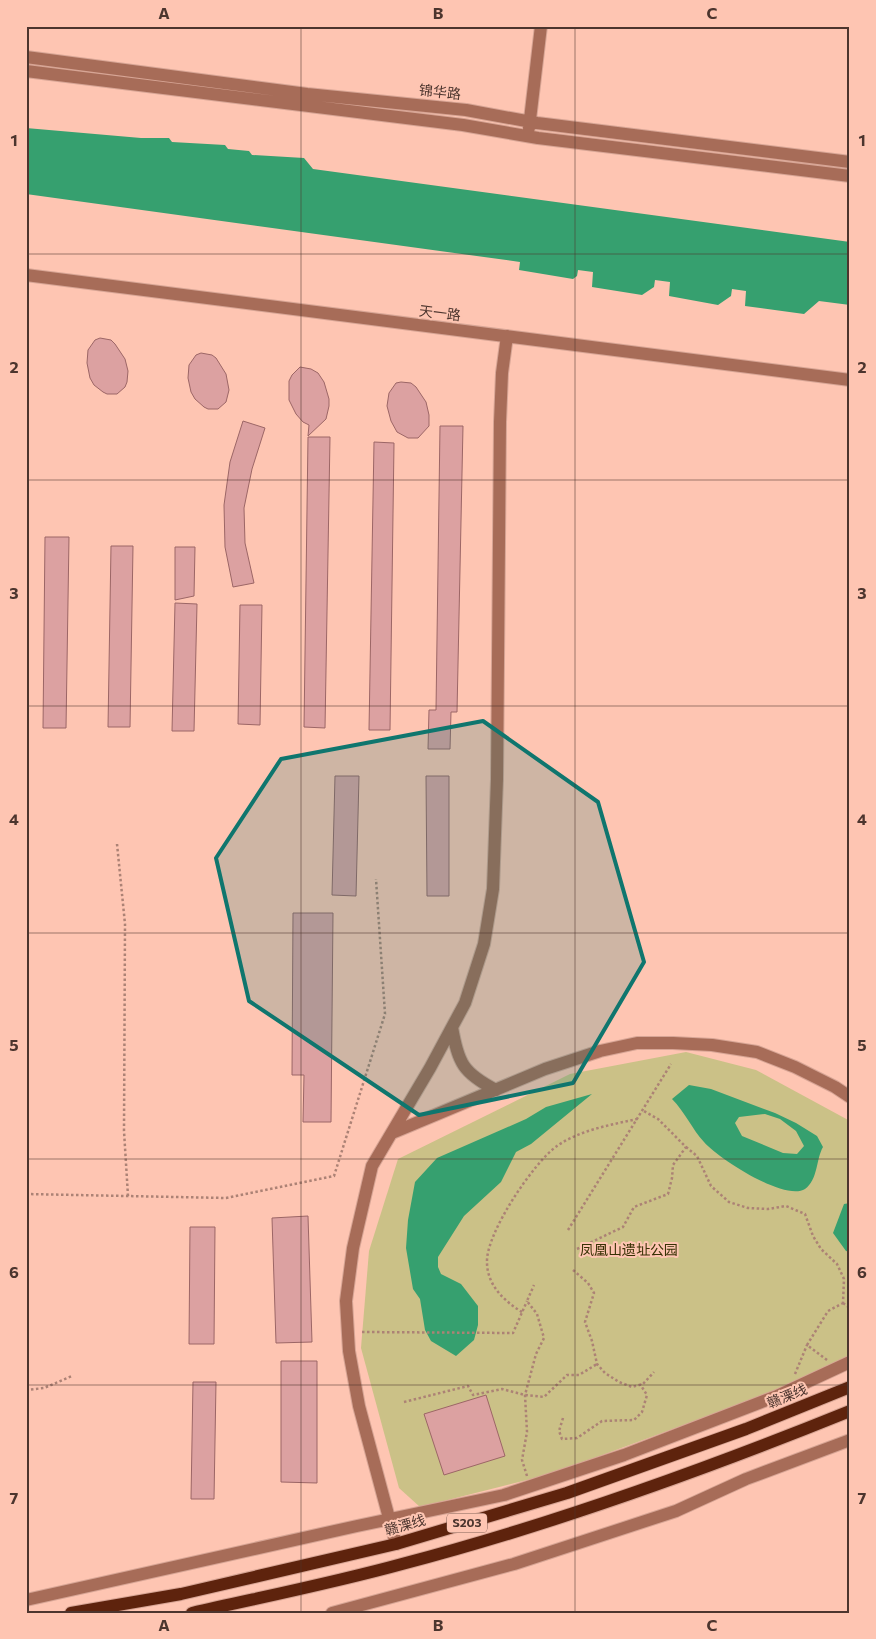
<svg xmlns="http://www.w3.org/2000/svg" width="876" height="1639" viewBox="0 0 876 1639" font-family="Commissioner,'Noto Sans SC',sans-serif">
	<style>
		.green { fill: #cbc187 }
		.water { fill: #36a06f; fill-rule: evenodd }
		.building { fill: #dca1a1; stroke: #9c6666 }
		.lines { fill: none; stroke-linecap: round; stroke-linejoin: round }
		.minor-casing { stroke: #d7a595; stroke-width: 14 }
		.major-casing { stroke: #d7a595; stroke-width: 14 }
		.path { stroke: #ac8275; stroke-width: 2.5; stroke-dasharray: 2.5 2.5; stroke-linecap: butt }
		.minor { stroke: #a76c58; stroke-width: 12 }
		.major { stroke: #5e230d; stroke-width: 12 }
		.marked { fill: #0f766e; fill-opacity: 0.2; stroke: #0f766e; stroke-width: 4; stroke-linejoin: round }
		.grid { fill: none; stroke: #4c352e; stroke-width: 1; stroke-opacity: 0.55 }
		.labels { text-anchor: middle; stroke-width: 4; stroke-linejoin: round; paint-order: stroke }
		.shield { fill: #fec5b2; stroke: #816056; stroke-width: 1 }
		.shield-label { font-size: 12px; font-weight: bold; fill: #4c352e }
		.street-label { font-size: 14px; fill: #4c352e; stroke: #fec5b2 }
		.park-label { font-size: 14px; fill: #383104; stroke: #fec5b2 }
		.neatline { fill: none; stroke: #4c352e; stroke-width: 2 }
		.grid-label { font-size: 16px; text-anchor: middle; font-weight: bold; fill: #4c352e }
	</style>
	<rect width="100%" height="100%" fill="#fec5b2"/>
	<path class="green" d="M686,1052l70,18 94,51v241l-12,6 -287,106 -131,33 -21,-19 -38,-140 8,-97 29,-92 172,-85z"/>
	<path class="water" d="M26,128l115,10h28l3,4 53,3 3,4 21,2 3,4 52,3 9,11 537,73v63l-31,-4 -15,13 -59,-8 1,-15 -14,-2 -1,7 -13,9 -49,-9 1,-14 -15,-2 -1,7 -12,8 -50,-8 1,-15 -15,-2 -1,6 -4,3 -54,-9 1,-8 -494,-68z
		M689,1085l22,4 64,24 21,10 21,13 6,11c-7,12 -5,33 -18,42 -20,13 -87,-31 -101,-47 -12,-13 -19,-30 -32,-43zM765,1114l15,5 16,12 8,15 -7,8 -14,-1 -41,-17 -7,-13 4,-6z
		M592,1094l-61,50 -15,8 -15,30 -37,34 -26,41v10l3,7 20,10 17,22v19l-4,15 -18,16 -25,-15 -6,-11 -5,-31 -7,-10 -7,-41 2,-28 7,-38 22,-24 89,-39 20,-12z
		M850,1203v49l-4,-1 -13,-18 11,-29z"/>
	<path class="building" d="M100,338l11,2 4,4 10,15 3,12 -1,11 -2,5 -8,7h-10l-4,-2 -9,-7 -4,-7 -3,-15 1,-13 7,-10z
		M201,353l11,2 4,3 10,16 3,16 -3,12 -8,7h-10l-4,-2 -9,-8 -4,-7 -3,-14 1,-13 7,-10z
		M300,367l11,2 7,4 6,9 5,17v7l-3,13 -18,17 1,-11 -6,-3 -7,-8 -7,-14v-19l3,-6z
		M401,382l10,1 5,4 10,15 3,13v11l-11,12h-10l-11,-6 -6,-11 -4,-15 2,-13 7,-10z
		M243,421l22,7 -13,41 -8,39 1,35 9,40 -21,4 -8,-40 -1,-42 6,-43z
		M440,426h23l-6,286h-6l-1,37h-22l1,-39h7z
		M308,437h22l-5,291 -21,-1z
		M374,442l20,1 -4,287h-21z
		M45,537h24l-3,191h-23z
		M111,546h22l-3,181h-22z
		M175,547h20l-1,49 -19,4z
		M175,603l22,1 -3,127h-22z
		M240,605h22l-2,120 -22,-1z
		M335,776h24l-3,120 -24,-1z
		M426,776h23v120h-22z
		M293,913h40l-2,209h-28l1,-47h-12z
		M308,1216l4,126 -36,1 -4,-125z
		M190,1227h25l-1,117h-25z
		M281,1361h36v122l-36,-1z
		M193,1382h23l-2,117h-23z
		M486,1395l19,61 -61,19 -20,-61z"/>
	<g class="lines">
		<g class="minor-casing">
			<path id="minor" d="M26,57l281,37 159,16 71,13 313,39
				M26,71l437,54 75,13 312,38
				M529,128l12,-102
				M26,275l824,105
				M452,1027c6,36 11,46 44,63
				M392,1133l153,-64 55,-18 37,-8h36l39,2 45,7 38,15 40,20 15,10
				M396,1544l-37,-138 -10,-55 -3,-50 7,-53 19,-82 58,-98 35,-65 19,-59 9,-55 4,-110 3,-357 2,-49 5,-37
				M26,1600l331,-74 147,-31 120,-40 153,-59 73,-34
				M332,1613l182,-49 162,-53 70,-32 104,-39"/>
		</g>
		<g class="major-casing">
			<path id="major" d="M71,1613l110,-19 215,-50 171,-51 179,-64 104,-42
				M192,1613c70,-16 141,-30 210,-49 153,-40 302,-94 448,-153"/>
		</g>
		<path class="path" d="M117,844l8,80 -1,207 4,65
			M686,1147l11,9 14,30 18,16 19,6 20,1 18,-3 19,8 8,22 8,13 16,15 7,15 -1,24
			M26,1194l200,4 108,-22 51,-162 -9,-135
			M568,1230l103,-166
			M577,1249l46,-22 11,-20 34,-13 4,-16 1,-13 13,-18 -28,-28 -16,-9
			M573,1270l15,13 6,10 -9,29 7,19 5,23 8,9 14,9 13,5 11,-3 11,-12
			M843,1303l7,5
			M522,1312c-18,-11 -35,-27 -35,-50 -1,-29 47,-100 70,-116 23,-16 53,-21 80,-27
			M362,1332l151,1 14,-32
			M827,1360l-20,-15 21,-34 15,-8
			M795,1374l12,-29
			M26,1390l18,-2 28,-12
			M404,1402l64,-16 5,9 29,-6 23,6 19,2 23,-22h12l18,-11
			M563,1418l-4,13 3,8 15,-1 25,-17 32,-1 8,-8 5,-17 -7,-11
			M527,1476l-5,-16 5,-28 -2,-37 11,-41 8,-16 -7,-24 -10,-13 7,-16"/>
		<use href="#minor" class="minor"/>
		<use href="#major" class="major"/>
	</g>
	<path class="marked" d="M483,721l115,81 46,160 -71,121 -154,32 -170,-114 -33,-143 65,-99z"/>
	<path class="grid" d="M301,26v1587M575,26v1587M26,254h824M26,480h824M26,706h824M26,933h824M26,1159h824M26,1385h824"/>
	<g class="labels">
		<rect class="shield" x="447" y="1513.5" width="40" height="19" rx="4"/>
		<g class="shield-label">
			<text x="467" y="1527">S203</text>
		</g>
		<g class="street-label">
			<text transform="translate(440 92) rotate(6)" y="5">锦华路</text>
			<text transform="translate(440 313) rotate(7)" y="5">天一路</text>
			<text transform="translate(787 1396) rotate(-22)" y="5">赣溧线</text>
			<text transform="translate(405 1525) rotate(-16)" y="5">赣溧线</text>
		</g>
		<g class="park-label">
			<text x="629" y="1255">凤凰山遗址公园</text>
		</g>
	</g>
	<rect width="876" height="1639" fill="none" stroke="#fec5b2" stroke-width="55"/>
	<rect x="28" y="28" width="820" height="1584" class="neatline"/>
	<g class="grid-label">
		<text x="164" y="19">A</text>
		<text x="438" y="19">B</text>
		<text x="712" y="19">C</text>
		<text x="14" y="146">1</text>
		<text x="862" y="146">1</text>
		<text x="14" y="373">2</text>
		<text x="862" y="373">2</text>
		<text x="14" y="599">3</text>
		<text x="862" y="599">3</text>
		<text x="14" y="825">4</text>
		<text x="862" y="825">4</text>
		<text x="14" y="1051">5</text>
		<text x="862" y="1051">5</text>
		<text x="14" y="1278">6</text>
		<text x="862" y="1278">6</text>
		<text x="14" y="1504">7</text>
		<text x="862" y="1504">7</text>
		<text x="164" y="1631">A</text>
		<text x="438" y="1631">B</text>
		<text x="712" y="1631">C</text>
	</g>
</svg>
